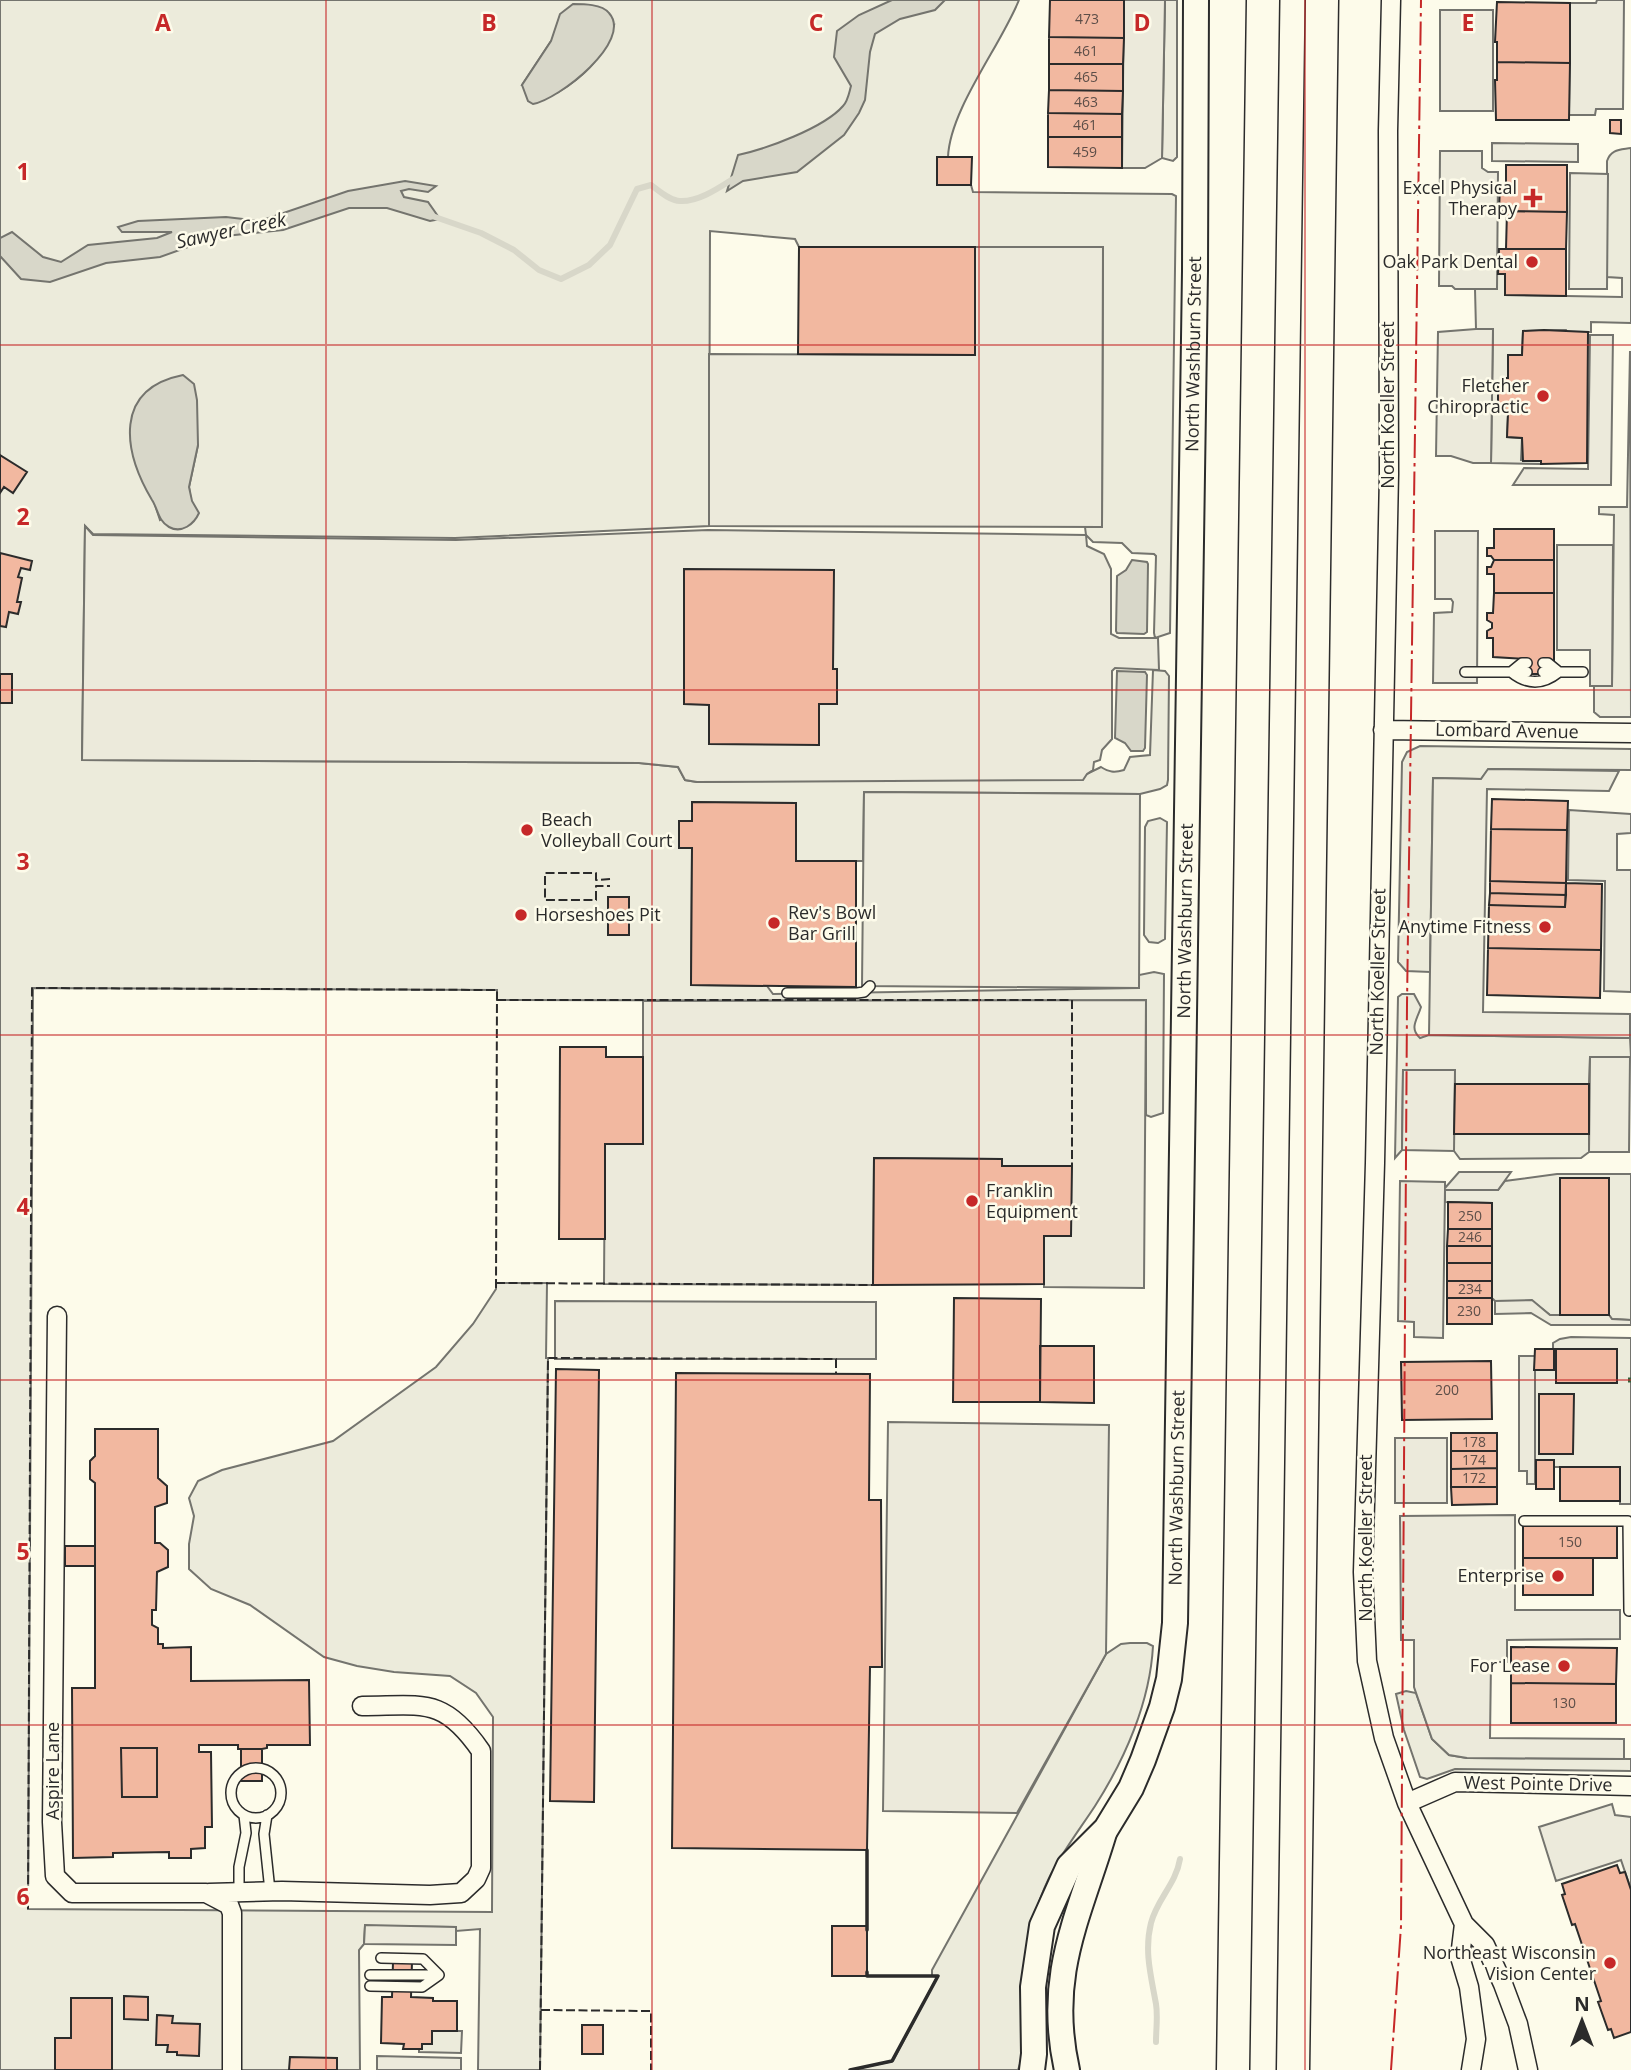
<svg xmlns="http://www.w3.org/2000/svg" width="1631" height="2070" viewBox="0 0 1631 2070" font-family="'Open Sans',sans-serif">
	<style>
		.green { fill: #ecebdb; stroke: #74746e; stroke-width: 2; fill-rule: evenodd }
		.parking { fill: #eceadb; stroke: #74746e; stroke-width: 2 }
		.water { fill: #d8d7c9; stroke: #74746e; stroke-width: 2 }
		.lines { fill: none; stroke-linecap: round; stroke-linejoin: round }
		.stream { stroke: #d8d7c9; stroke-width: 6 }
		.building { fill: #f2b8a0; stroke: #2b2b2b; stroke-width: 2 }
		.lane-casing { stroke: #2b2b2b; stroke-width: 12 }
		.street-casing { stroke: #2b2b2b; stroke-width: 21 }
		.secondary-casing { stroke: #2b2b2b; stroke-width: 28 }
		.highway-casing { stroke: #2b2b2b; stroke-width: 35 }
		.lane { stroke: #fdfbea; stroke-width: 9 }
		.street { stroke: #fdfbea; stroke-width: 18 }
		.secondary { stroke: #fdfbea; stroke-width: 24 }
		.highway { stroke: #fdfbea; stroke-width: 32 }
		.hedge { stroke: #34623c; stroke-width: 5; stroke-dasharray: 3.5 5; stroke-linecap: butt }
		.fence { stroke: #2b2b2b; stroke-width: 2; stroke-dasharray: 9 3.5; stroke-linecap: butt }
		.wall { stroke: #2b2b2b; stroke-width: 3.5 }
		.power { stroke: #c62828; stroke-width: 2; stroke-dasharray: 24 5 3.5 5; stroke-linecap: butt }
		.grid { fill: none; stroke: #c62828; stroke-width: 2; stroke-opacity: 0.55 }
		.poi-dot { fill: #c62828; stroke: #fdfbea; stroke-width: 2.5 }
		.labels { text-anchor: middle; stroke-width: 5; stroke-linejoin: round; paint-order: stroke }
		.number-label { font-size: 14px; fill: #5d4e48 }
		.poi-label { font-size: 18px; fill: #2b2b2b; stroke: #fdfbea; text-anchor: end }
		.street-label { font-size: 18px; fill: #2b2b2b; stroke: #fdfbea }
		.water-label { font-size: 19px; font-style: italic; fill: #2b2b2b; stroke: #fdfbea }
		.grid-label { font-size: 23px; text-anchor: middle; font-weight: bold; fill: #c62828; stroke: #fdfbea; stroke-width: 5; stroke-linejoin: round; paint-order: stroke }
	</style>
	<rect width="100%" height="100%" fill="#fdfbea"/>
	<path class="green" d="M0,0h1019c-19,47 -69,109 -71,157h-11v27l34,1 2,7 199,2 4,2 -6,437 -15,5 -1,-5 2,-77 -2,-2 -22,-1 -10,-10 -29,-1 -7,-7 -1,-8 17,-1 1,-278 -304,-1 -4,-8 -85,-8 -1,295 -254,12 -362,-4 -8,-8 -3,234 557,3 39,4 7,13 12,2 390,-8 14,-7c8,5 13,6 23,3l6,-13 20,-2 3,-85 12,1 4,5 -1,104 -1,5 -7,4 -20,5 -276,-2 -1,69h-67v-58l-103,-1 -1,19h-13v26l13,1 -1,137 76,1 6,8 365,-6 1,-13 15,-3 10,2 -1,139 -12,4 -5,-2v-114l-649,-1v-10l-464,-2 -5,921 464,3 1,-195 -17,-24 -26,-17 -56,-4 -37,-6 -33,-9 -74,-52 -39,-16 -22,-20v-25l5,-28 -5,-18 9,-17 24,-11 111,-29 103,-74 37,-43 23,-35v-6h51l-1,75h2l-8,712h-62l2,-141 -24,2 -1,-4 -90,-1 -1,18 -5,6 1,120h-360zM614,25c-10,32 -29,51 -57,68l-35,-8 29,-44zM198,445l-9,42 2,14 -31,19 -6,-18z
		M1165,0h12v157l-4,4 -11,-3z
		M1631,148v175l-40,-1v10h-24l-1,-2 -43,1 -1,24h-13l-1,23h-3v7l-6,-1 -1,22 7,1 3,7 -1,23 15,1 -1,22 20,1v3l-50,-1 2,-134h-17l-1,-40h22v-15h8v21l117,2v-19l-15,-1v-116c4,-12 13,-11 24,-13z
		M1630,351l1,366h-31l-6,-5v-26l18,-1 2,-170 -15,-1v-7h28z
		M1420,746l211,3v21l-142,-1 -8,10 -48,-1 -3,194 -24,-1 -8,-9 4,-200 5,-10z
		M1160,818l7,4 -2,117 -7,4 -9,-1 -5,-7 1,-108 3,-6z
		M1402,994h12l7,13c-4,13 -12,21 -1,31l9,-3 201,3 1,19h-41l-1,27h-134l-1,-14h-51l-1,80 -7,8 3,-161z
		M1454,1134h135v18l-8,6 -121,1 -6,-8z
		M1557,1174h74v146l-19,-1 -3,-4v-137h-49v137h-10l-18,-14h-37l-3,-3v-95l-47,-1v-12h53l7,-9z
		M1571,1337l60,1v166h-11v-37h-66v-7h-19l-1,-90h19v-27l7,-4z
		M1130,1643h17l6,3c-3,56 -28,113 -58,160 -15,23 -33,46 -46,72 -28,58 -28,120 -28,183l-3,9h-168l43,-9 44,-84 -5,-1v-6l174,-316 15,-10z
		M1406,1691l10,2 16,46 17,16 18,3 164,1v12l-176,-2 -28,10 -7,-2 -16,-47 -8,-36z
		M432,2031h30l-1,22 -42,-1v-3h3v-5h10z"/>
	<path class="parking" d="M1124,0h41l-3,158 -17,10h-23z
		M1597,0h27l-1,109h-27l-1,6h-26l1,-112h26z
		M1440,10h53v101h-53z
		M1492,143l86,1v18l-86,-1z
		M1440,151h42v17l6,4h10l-1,117h-42l-3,-3h-13z
		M1570,173l38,1 -1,115h-38z
		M975,247h128l-1,280 -393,-1v-172l265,1z
		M1476,329h17l-2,134h-18l-22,-7h-15l2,-124z
		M1590,335h23l-2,150h-98l11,-17 64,1z
		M85,526l8,9 363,5 252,-10 378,5 1,11 17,8 7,15v65l8,4h39l1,32 -44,-2 -3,3v68l-10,11 -2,10 -6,2 -1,8 -6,4 -4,6 -386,2 -12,-2 -7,-13 -39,-4 -557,-3z
		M1435,531h43l-1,152h-44l1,-70 18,-1 1,-10 -2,-3h-16z
		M1557,545h56l-1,141h-22v-36h-33z
		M1488,769l131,2 -10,20 -122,-2 -4,223 147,2v24l-201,-3 4,-257 48,1z
		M864,792l276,2 -1,194 -277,-2z
		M1569,810l62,4v19l-14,1v36h14v122l-27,-1 1,-110 -37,-1z
		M1146,1000l-2,288 -100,-1v-51l27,-70h-69l-1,-7 -127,-1 -1,127 -269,-1 1,-140h38v-143z
		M1590,1057h40l-1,95h-40z
		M1403,1070h52l-1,81 -52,-1z
		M1459,1172h52l-13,18h-53l-2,148 -29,-1v-15l-16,-1 2,-140 45,1v6z
		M1532,1300l18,15h59l3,4 19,1v5h-80l-20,-12 -36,1v-13z
		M555,1301l321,1v57h-321z
		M1519,1356h16v128h-8v-13h-8z
		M888,1422l221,3 -3,229 -89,159 -134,-2z
		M1395,1438h52v65h-52z
		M1515,1515v95h105v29l-113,1v22h-16l-1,76 134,1v20l-157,-1 -18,-3 -17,-16 -18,-52v-47h-13l-1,-124z
		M1612,1804l3,11 16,2v73l-10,-30 -65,21 -17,-54z
		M365,1925l91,2v18l-92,-1z
		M377,2056l84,2v12h-84z"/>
	<path class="water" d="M892,0h53l-10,10 -35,9 -25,15 -5,18 -5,48 -6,13 -15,22 -47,37 -54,9 -16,10 11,-36c28,-6 86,-27 105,-49 5,-5 6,-13 8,-20l-17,-29 3,-26 22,-16z
		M573,4c10,0 29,0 36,9 25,28 -51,87 -76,91l-5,-3 -6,-16 29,-44 9,-27z
		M405,181l31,5 -8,6 -19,-3 -8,2 3,6 24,5 12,17 -10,2 -43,-13h-38l-66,22 -67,7 -56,20 -54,6 -56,19 -29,-3 -21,-23v-18l12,-6 31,25 18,5 27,-17 69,-7 15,-6h-50l-4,-5 20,-6 88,-4 34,4 88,-30z
		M183,375l11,9 3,16 1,45 -9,42 3,14 7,12c-5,11 -17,21 -30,14 -11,-6 -11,-18 -17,-27 -29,-49 -39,-111 31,-125z
		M1132,560l15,2 1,2 -1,68 -3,2 -27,-1 -1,-2 1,-55 9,-6z
		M1117,671l28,1 2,3 -2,73 -2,3h-12l-6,-8 -10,-5z"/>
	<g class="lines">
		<path class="stream" d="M435,217l46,16 33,17 25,20 22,9 28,-14 21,-20 27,-56 14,-4c8,6 19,16 29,16 19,1 40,-14 56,-24
			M1156,2042c0,-13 2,-26 0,-38 -5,-28 -12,-53 -5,-81 6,-24 25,-39 29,-64"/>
	</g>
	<path class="building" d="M1050,0h74v38l-75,-1z
		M1497,2l73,1v60l-73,-1v-20h-2z
		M1049,37l75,1 -1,26h-74z
		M1497,62l73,1 -1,57h-73l-1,-40h2z
		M1049,64h74v27l-74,-1z
		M1049,90l74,1 -1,23 -74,-1z
		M1048,113l74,1v23h-74z
		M1610,120h11v14l-11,-1z
		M1048,137h74v31l-74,-1z
		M937,157h35l-1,28h-34z
		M1506,165h61v47l-68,-1 1,-25h6z
		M1507,211l60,1 -1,37h-60z
		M799,247h176v108l-177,-1z
		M1499,249h67v47l-61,-1v-21h-7z
		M1544,330l44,2 -1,131 -46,1v-3h-18l-1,-23 -15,-1 1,-23h-3v-7h-7v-23l7,1v-7h3v-23h14l1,-24z
		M0,455l27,17 -14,21 -9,-6 -4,6z
		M1494,529h60v31h-60l-3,-4h-4v-8h7z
		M0,553l32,8 -2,9 -9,-2 -3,9 4,1 -5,24h4l-3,12 -9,-2 -3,15 -6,-1z
		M1494,560h60v33h-60v-19h-7v-7h4z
		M684,569l150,1 -1,99h4v35h-18v41l-110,-1v-39l-25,-1z
		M1494,593h60v68h-11v13h-16v-15l-34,-2v-19h-6v-7l5,-3v-5l-5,-3v-7h6z
		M0,674h12v29h-12z
		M1492,799l76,2 -1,29 -76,-1z
		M692,802l104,1v58h60v126l-165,-2 1,-137h-13v-27h13z
		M1491,829l76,1 -1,53 -76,-2z
		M1490,881l76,2v12l-76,-2z
		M1566,883l36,1 -1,66 -113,-2 1,-43 76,2z
		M1490,893l76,2 -1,12 -76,-2z
		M608,897h21v38h-21z
		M1488,948l113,2 -1,48 -113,-3z
		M560,1047h46v10h37v87h-38v95h-46z
		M1455,1084h134v50h-135z
		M874,1158l128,1v7h70l-1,70h-27v48l-171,1z
		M1560,1178h49v137h-49z
		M1448,1202l44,1v26h-44z
		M1448,1229h44v17h-45z
		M1447,1246h45v17h-45z
		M1447,1263h45v18h-45z
		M1447,1281h45v17h-45z
		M954,1298l87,1 -1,103h-87z
		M1447,1298h45v26h-45z
		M1040,1346h54v57l-54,-1z
		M1535,1349h19v21h-20z
		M1556,1349h61v34h-61z
		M1491,1361l1,58 -90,1 -1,-58z
		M556,1369l43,1 -5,432 -44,-1z
		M676,1373l194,1 -1,126h12l1,167h-12l-3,183 -195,-2z
		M1539,1394h35l-1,60h-34z
		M95,1429h63v49l9,8v17l-12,4v36h5l8,7v17l-11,5 -1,38h-4v15l6,3v16h5v4l28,-1v34l118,-1 1,65h-43v3l-5,1h-24v-4h-39v7h12l1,75h-7v21l-14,1v9h-22v-6l-56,1v4l-40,1 -1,-170h23v-205l-5,-4v-18l5,-5z
		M1451,1433h46v18h-46z
		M1451,1451h46v17l-46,1z
		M1536,1460h18v29h-18z
		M1560,1467h60v34h-60z
		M1497,1468v19h-46v-18z
		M1451,1487h46v17l-45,1z
		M1523,1525h94v33h-94z
		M65,1546h30v20h-30z
		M1523,1558h70v37h-70z
		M1511,1647l106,1 -1,36 -105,-1z
		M1511,1683l105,1v39h-105z
		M121,1748h36v49h-35z
		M241,1749h21v32h-21z
		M1617,1865l3,8 5,-1 6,18v142l-17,6 -3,-9 -3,1 -10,-28 3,-1 -26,-77 -3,1 -10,-30 3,-1 -3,-10z
		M832,1926h35v50h-35z
		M393,1962h19l-1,35 22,1v3h24v30h-25v13h-10v5h-19l1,-5 -23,-1 1,-46h10z
		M124,1996l24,1v23l-24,-1z
		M71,1998h41v72h-57v-32h16z
		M157,2015l16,1 -1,7 28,1 -1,32 -22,-1v-3h-10l1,-7h-12z
		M582,2025h21v29h-21z
		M290,2057l47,1v12h-48z"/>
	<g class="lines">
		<g class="lane-casing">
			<path id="lane" d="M1527,663h-5l-11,9c16,13 32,13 48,0l-11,-9h-5
				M1465,672h62
				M1543,672h40
				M787,993h70l7,-1 6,-6
				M1524,1521h104l1,90
				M231 1793a25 25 0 1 1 50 0a25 25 0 1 1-50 0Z
				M267,1815l-3,19 6,57
				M239,1892v-25l7,-34 -2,-18
				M381,1958l42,1 16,16
				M370,1975h67
				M370,1986l52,1 17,-12"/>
		</g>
		<g class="street-casing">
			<path id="street" d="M1391,0l-3,131 1,343 -14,689 -12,409 4,89 17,77 23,65 57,121 21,21 18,39 15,40 10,46
				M1383,730l248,3
				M57,1316l-5,506 3,54 17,17h134l23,12 3,8v157
				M1407,1803l48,-21 176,4
				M209,1893l73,-2 148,4 31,-2 15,-14 5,-11v-117c-38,-55 -58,-45 -119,-45
				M1464,1924l-4,33 9,30 7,52 -5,31"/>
		</g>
		<g class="secondary-casing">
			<g id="secondary">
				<path id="s1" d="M1032,2070l2,-16 -1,-67 9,-61 27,-60 37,-37 25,-41 12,-28 19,-53 7,-28 6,-56 20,-1352 1,-271"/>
				<path d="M1067,2070c-21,-94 11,-151 37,-237"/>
			</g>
		</g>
		<g class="highway-casing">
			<path id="highway" d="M1233,2070l30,-2070
				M1293,2070l29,-2070"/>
		</g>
		<use href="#lane" class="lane"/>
		<use href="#street" class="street"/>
		<use href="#secondary" class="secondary"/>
		<use href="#highway" class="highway"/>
		<path class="hedge" d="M1628,1380h3"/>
		<path class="fence" d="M610,879l-14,1v-7h-51v27h51v-14h14
			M497,1000h575v166
			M496,1283l377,2
			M28,1909l4,-921 465,2 -1,299
			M541,2010l110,1v59
			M540,2070l8,-712 288,1v15"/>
		<path class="wall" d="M867,1930v-80
			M850,2070l42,-9 46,-85h-71v-4"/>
		<path class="power" d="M1391,2070l10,-144 6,-922 14,-1004"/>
	</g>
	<path class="grid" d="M326,0v2070M652,0v2070M979,0v2070M1305,0v2070M0,345h1631M0,690h1631M0,1035h1631M0,1380h1631M0,1725h1631"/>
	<g class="poi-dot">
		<path d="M1529.5 187.5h7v7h7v7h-7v7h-7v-7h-7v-7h7z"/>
		<circle cx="1532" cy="262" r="7"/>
		<circle cx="1543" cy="396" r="7"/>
		<circle cx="527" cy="830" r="7"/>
		<circle cx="521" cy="915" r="7"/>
		<circle cx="774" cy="923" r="7"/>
		<circle cx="1545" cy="927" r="7"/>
		<circle cx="972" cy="1201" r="7"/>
		<circle cx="1558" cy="1576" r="7"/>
		<circle cx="1564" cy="1666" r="7"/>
		<circle cx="1610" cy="1963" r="7"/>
	</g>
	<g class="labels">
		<g class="number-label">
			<text x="1087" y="24">473</text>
			<text x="1086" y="56">461</text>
			<text x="1086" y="82">465</text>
			<text x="1086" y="107">463</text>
			<text x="1085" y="130">461</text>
			<text x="1085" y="157">459</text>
			<text x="1470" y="1221">250</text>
			<text x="1470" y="1242">246</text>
			<text x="1470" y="1294">234</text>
			<text x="1469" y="1316">230</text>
			<text x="1447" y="1395">200</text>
			<text x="1474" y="1447">178</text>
			<text x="1474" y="1465">174</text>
			<text x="1474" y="1483">172</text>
			<text x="1570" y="1547">150</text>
			<text x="1564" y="1708">130</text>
		</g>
		<g class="poi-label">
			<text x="1517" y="194">Excel Physical<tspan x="1517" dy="21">Therapy</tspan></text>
			<text x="1518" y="268">Oak Park Dental</text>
			<text x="1529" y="392">Fletcher<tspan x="1529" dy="21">Chiropractic</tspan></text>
			<text x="541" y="826" text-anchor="start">Beach<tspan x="541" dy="21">Volleyball Court</tspan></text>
			<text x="788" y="919" text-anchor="start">Rev's Bowl<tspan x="788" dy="21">Bar Grill</tspan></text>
			<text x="535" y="921" text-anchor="start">Horseshoes Pit</text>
			<text x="1531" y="933">Anytime Fitness</text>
			<text x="986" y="1197" text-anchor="start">Franklin<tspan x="986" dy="21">Equipment</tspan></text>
			<text x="1544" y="1582">Enterprise</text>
			<text x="1550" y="1672">For Lease</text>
			<text x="1596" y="1959">Northeast Wisconsin<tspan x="1596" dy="21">Vision Center</tspan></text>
		</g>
		<g class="street-label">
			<text dy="6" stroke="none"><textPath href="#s1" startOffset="1752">North Washburn Street</textPath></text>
			<text transform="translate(1388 405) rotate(-90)" y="6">North Koeller Street</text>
			<text transform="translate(1507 731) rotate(1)" y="6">Lombard Avenue</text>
			<text dy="6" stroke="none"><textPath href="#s1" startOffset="1185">North Washburn Street</textPath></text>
			<text transform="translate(1378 972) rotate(-89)" y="6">North Koeller Street</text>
			<text dy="6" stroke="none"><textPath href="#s1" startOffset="618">North Washburn Street</textPath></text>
			<text transform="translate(1366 1538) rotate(-90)" y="6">North Koeller Street</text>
			<text transform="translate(53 1771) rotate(-90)" y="6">Aspire Lane</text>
			<text transform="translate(1538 1784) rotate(1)" y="6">West Pointe Drive</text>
		</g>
		<g class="water-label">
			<text transform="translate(231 230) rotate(-12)" y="7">Sawyer Creek</text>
		</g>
	</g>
	<g class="grid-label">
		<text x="163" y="31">A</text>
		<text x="489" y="31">B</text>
		<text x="816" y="31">C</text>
		<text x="1142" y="31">D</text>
		<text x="1468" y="31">E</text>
		<text x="23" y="180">1</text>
		<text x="23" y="525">2</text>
		<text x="23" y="870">3</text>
		<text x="23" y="1215">4</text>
		<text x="23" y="1560">5</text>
		<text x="23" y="1905">6</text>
	</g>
	<g transform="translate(1582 2021)" stroke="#fdfbea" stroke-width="5" paint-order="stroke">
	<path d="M0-5L12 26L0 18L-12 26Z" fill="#2b2b2b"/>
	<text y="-10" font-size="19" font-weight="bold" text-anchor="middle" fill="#2b2b2b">N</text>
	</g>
</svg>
